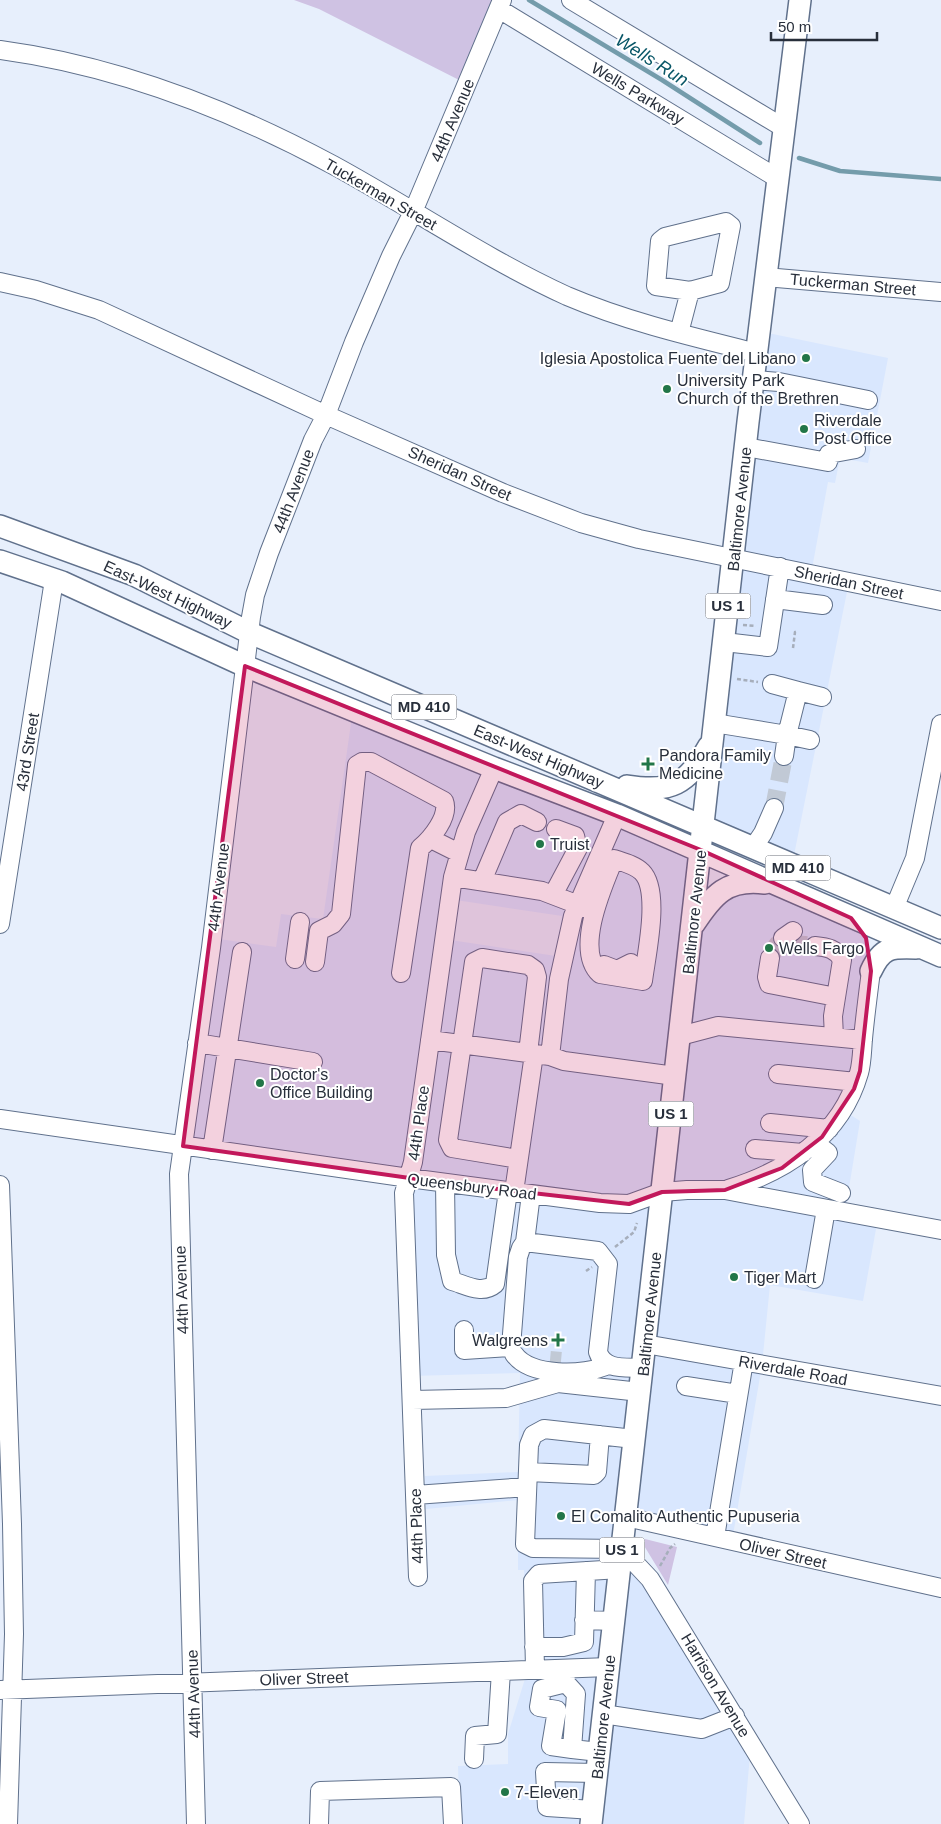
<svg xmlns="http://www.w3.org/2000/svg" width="941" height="1824" viewBox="0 0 941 1824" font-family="Helvetica,sans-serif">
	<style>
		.built { fill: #d9e7fe; fill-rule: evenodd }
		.green { fill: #cfc2e3 }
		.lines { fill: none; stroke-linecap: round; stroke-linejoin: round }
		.stream { stroke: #749cab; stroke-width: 4.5 }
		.minor-tunnel { stroke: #c1c9d5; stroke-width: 18; stroke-dasharray: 18 9; stroke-linecap: butt }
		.minor-casing { stroke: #60718c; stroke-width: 20 }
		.major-casing { stroke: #60718c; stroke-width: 24 }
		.path { stroke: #a6aebb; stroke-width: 2.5; stroke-dasharray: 4 2.5; stroke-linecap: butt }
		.minor { stroke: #fff; stroke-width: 18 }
		.major { stroke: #fff; stroke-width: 21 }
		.marked { fill: #c2185b; fill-opacity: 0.2; stroke: #c2185b; stroke-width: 4; stroke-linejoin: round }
		.poi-dot { fill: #227648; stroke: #fff; stroke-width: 2 }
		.labels { text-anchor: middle; stroke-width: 4; stroke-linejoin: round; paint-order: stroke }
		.shield { fill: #fff; stroke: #686d76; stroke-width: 1 }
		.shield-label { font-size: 15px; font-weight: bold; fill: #282f3b }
		.street-label { font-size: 16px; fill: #282f3b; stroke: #fff }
		.poi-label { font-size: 16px; fill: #282f3b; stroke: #fff; text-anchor: start }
		.water-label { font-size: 18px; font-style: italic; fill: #085667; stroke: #fff }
	</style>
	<rect width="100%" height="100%" fill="#e7effc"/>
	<path class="built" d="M759,331l129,27 -20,105 -28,-5 -5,25 -7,-1 -17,92 38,8 -57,283 -89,-38z
		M353,709l348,141 -9,75 47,-43 113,36 14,20 4,11v22l-10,100 -17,39 17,11 -15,91 33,6 -15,83 -93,-16 -8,80 -30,176 -106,-24 5,43 120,183 -7,81h-284l-2,-58 50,-2v-30l20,-65 -4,-99h-6v-70l-92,9 -1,-33 93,-4 2,-99 -109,3 -3,-198 -225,-32 29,-208 64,9 5,-33 42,5zM449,899l113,17 -6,40 -112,-17z"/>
	<path class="green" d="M294,0h208l-35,84 -148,-75z
		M645,1539l32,8 -9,38 -25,-41z"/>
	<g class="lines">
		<path class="stream" d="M529,0l133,80 98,63
			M799,158l41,13 101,8"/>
		<path class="minor-tunnel" d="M774,808l10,-52
			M770,958l7,-13 8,-2 30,3
			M550,1360l11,1"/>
		<g class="minor-casing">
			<path id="minor" d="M571,0l213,128
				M499,9l278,169
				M0,50c118,16 229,59 333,115 79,43 153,94 234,131 61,26 126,41 190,57
				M765,277l176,15
				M0,282l36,8 63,20 227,105 177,78 78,30 58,16 302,62
				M679,333l11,-42 30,-8 11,-57 -5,-4 -61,15 -5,4 -4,45 34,5
				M754,380l25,2 89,18
				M746,447l82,15 1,-8 27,-5
				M775,599l48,6
				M724,642l44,5 12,-80
				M798,691l24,6
				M714,723l73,12 11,-44 -26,-7
				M784,756l3,-21 23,5
				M431,839l28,14
				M753,848l10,-15 11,-25
				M614,859c9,3 21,6 28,13 19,19 4,84 1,109l-43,-7c-26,-24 3,-88 14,-115z
				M453,877l89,14 47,18
				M482,881l25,-59 14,-8 16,8
				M553,895l25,-47 -3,-12 -19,-7
				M895,906l20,-48 26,-134
				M0,924l54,-344
				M783,938l10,-7
				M815,946c12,1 22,3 27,14l-9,56 1,21
				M770,958l-3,19 2,7 67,13
				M295,959l5,-37
				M315,962l4,-31 14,-7 8,-10 16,-149 5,-3h9l73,39c6,15 -13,38 -24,47l-19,125
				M604,965l13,5 14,-7
				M680,1036l38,-10 145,14
				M430,1040l120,16 14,5 111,15
				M197,1043l116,19
				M550,1056l9,-77 14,-63 44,-101
				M778,1074l78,8
				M0,1119l409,59 191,25 29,1 33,-12 25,-2h38l216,40
				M770,1123l59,6
				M815,1143l13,10 -16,17 1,12 28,11
				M755,1149l48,4
				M212,1150l30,-198
				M518,1159l-66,-11 -4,-8 26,-178 8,-4 46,7 7,5 2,7 -9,76
				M445,1183l1,72 6,26c14,4 30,14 43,3l13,-93
				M0,1185l12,339 2,110 -6,190
				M728,1189c59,-18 113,-53 131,-116 3,-10 3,-23 4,-34 2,-22 5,-45 8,-68
				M514,1192l20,-138
				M531,1194l-6,48 73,9 10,13 -10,88c6,19 28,15 44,16
				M814,1279l12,-70
				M464,1330v20l47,-3 7,-90 3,-9 4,-6
				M645,1344l296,52
				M514,1354c16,23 70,22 94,11
				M686,1386l52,8
				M412,1400l94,-2 52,-15 82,9
				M528,1472l66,3 3,-3 3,-37
				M415,1495l112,-8
				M626,1517l315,71
				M715,1537l29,-176
				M622,1549l-89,-1 -8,-4 4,-99 4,-10 11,-6 90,10
				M621,1555l14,8 15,16 150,245
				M418,1577l-14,-384 9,-31 40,-285 13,-45 28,-64
				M584,1620l30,1
				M534,1647h29l21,-5 2,-71
				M535,1669l-2,-88 6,-7 81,-5
				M565,1671l1,12 10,11 -4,55 27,3
				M566,1683l-24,6 -3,18 18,3 -6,36 21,3
				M0,1690l609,-23
				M603,1714l99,15 33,-13
				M474,1759l1,-23 22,-2 4,-63
				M593,1810l-46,-3 -2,-35 52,1
				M196,1824l-17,-650 32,-226 40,-331 4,-22 14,-42 44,-113 13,-25 28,-73 37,-86 22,-44 89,-212
				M319,1824l1,-33 131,-4 2,37"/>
		</g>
		<g class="major-casing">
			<path id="major" d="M0,526l134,49 114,57 693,296
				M0,561l62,21 183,84 249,102 123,47 324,141
				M627,786c44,7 60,-1 82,-40
				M694,924c19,-29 33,-46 71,-41
				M871,971c11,-24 20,-24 45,-23
				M591,1824l157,-1402 52,-422"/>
		</g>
		<path class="path" d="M743,625l13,1
			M793,648l2,-16h2
			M737,679l21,3
			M615,1247l19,-15 3,-9
			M586,1271l6,-4
			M660,1566l10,-18 5,-4"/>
		<use href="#minor" class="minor"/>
		<use href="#major" class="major"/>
	</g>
	<path class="marked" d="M245,666l456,184 150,68 15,20 5,33 -11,100 -6,18 -32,48 -40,31 -57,22 -63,2 -33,12 -184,-21 -262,-37z"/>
	<g class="poi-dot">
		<circle cx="806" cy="358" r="5"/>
		<circle cx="667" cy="389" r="5"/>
		<circle cx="804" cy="429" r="5"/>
		<path d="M645.5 756.5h5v5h5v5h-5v5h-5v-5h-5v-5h5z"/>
		<circle cx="540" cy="844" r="5"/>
		<circle cx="769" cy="948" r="5"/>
		<circle cx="260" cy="1083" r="5"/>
		<circle cx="734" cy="1277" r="5"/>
		<path d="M555.5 1332.5h5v5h5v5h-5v5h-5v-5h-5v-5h5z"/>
		<circle cx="561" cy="1516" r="5"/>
		<circle cx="505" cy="1792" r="5"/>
	</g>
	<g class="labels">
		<g class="shield">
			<rect x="705.5" y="593.5" width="45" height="25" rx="4"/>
			<rect x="391.5" y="694.5" width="65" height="25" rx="4"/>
			<rect x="765.5" y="855.5" width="65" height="25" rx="4"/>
			<rect x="648.5" y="1101.5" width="45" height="25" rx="4"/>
			<rect x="599.5" y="1537.5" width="45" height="25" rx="4"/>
		</g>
		<g class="shield-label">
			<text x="728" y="611">US 1</text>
			<text x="424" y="712">MD 410</text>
			<text x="798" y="873">MD 410</text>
			<text x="671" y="1119">US 1</text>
			<text x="622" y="1555">US 1</text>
		</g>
		<g class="street-label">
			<text transform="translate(638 93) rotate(31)" y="6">Wells Parkway</text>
			<text transform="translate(452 120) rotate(-67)" y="6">44th Avenue</text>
			<text transform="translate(381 194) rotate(30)" y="6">Tuckerman Street</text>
			<text transform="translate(853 284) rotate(5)" y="6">Tuckerman Street</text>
			<text transform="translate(460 473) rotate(24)" y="6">Sheridan Street</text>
			<text transform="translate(293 491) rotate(-69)" y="6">44th Avenue</text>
			<text transform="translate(739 509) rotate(-84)" y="6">Baltimore Avenue</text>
			<text transform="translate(849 582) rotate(12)" y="6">Sheridan Street</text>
			<text transform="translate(168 594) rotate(25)" y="6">East-West Highway</text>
			<text transform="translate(27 752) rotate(-81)" y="6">43rd Street</text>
			<text transform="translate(539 756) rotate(23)" y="6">East-West Highway</text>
			<text transform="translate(218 887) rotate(-83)" y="6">44th Avenue</text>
			<text transform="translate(694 912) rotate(-84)" y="6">Baltimore Avenue</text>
			<text transform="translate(418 1123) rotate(-82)" y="6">44th Place</text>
			<text transform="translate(472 1186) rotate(7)" y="6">Queensbury Road</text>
			<text transform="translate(181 1290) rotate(-92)" y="6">44th Avenue</text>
			<text transform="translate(649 1314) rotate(-84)" y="6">Baltimore Avenue</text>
			<text transform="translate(793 1370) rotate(10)" y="6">Riverdale Road</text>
			<text transform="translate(416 1526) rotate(-92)" y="6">44th Place</text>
			<text transform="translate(783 1553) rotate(13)" y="6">Oliver Street</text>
			<text transform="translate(304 1678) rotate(-2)" y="6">Oliver Street</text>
			<text transform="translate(716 1685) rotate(59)" y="6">Harrison Avenue</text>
			<text transform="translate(193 1694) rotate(-92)" y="6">44th Avenue</text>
			<text transform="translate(603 1717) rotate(-84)" y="6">Baltimore Avenue</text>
		</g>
		<g class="poi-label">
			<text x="796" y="364" text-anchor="end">Iglesia Apostolica Fuente del Libano</text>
			<text x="677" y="386">University Park<tspan x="677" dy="18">Church of the Brethren</tspan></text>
			<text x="814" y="426">Riverdale<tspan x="814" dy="18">Post Office</tspan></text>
			<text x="659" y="761">Pandora Family<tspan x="659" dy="18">Medicine</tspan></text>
			<text x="550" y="850">Truist</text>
			<text x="779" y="954">Wells Fargo</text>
			<text x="270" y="1080">Doctor's<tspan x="270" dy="18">Office Building</tspan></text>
			<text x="744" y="1283">Tiger Mart</text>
			<text x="548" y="1346" text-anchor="end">Walgreens</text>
			<text x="571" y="1522">El Comalito Authentic Pupuseria</text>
			<text x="515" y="1798">7-Eleven</text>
		</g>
		<g class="water-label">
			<text transform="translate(652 60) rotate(32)" y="6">Wells Run</text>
		</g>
	</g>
	<path d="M771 32v8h106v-8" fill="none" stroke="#282f3b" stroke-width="2.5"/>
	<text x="778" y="32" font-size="15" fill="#282f3b" stroke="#ffffff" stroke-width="4" paint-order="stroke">50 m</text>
</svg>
